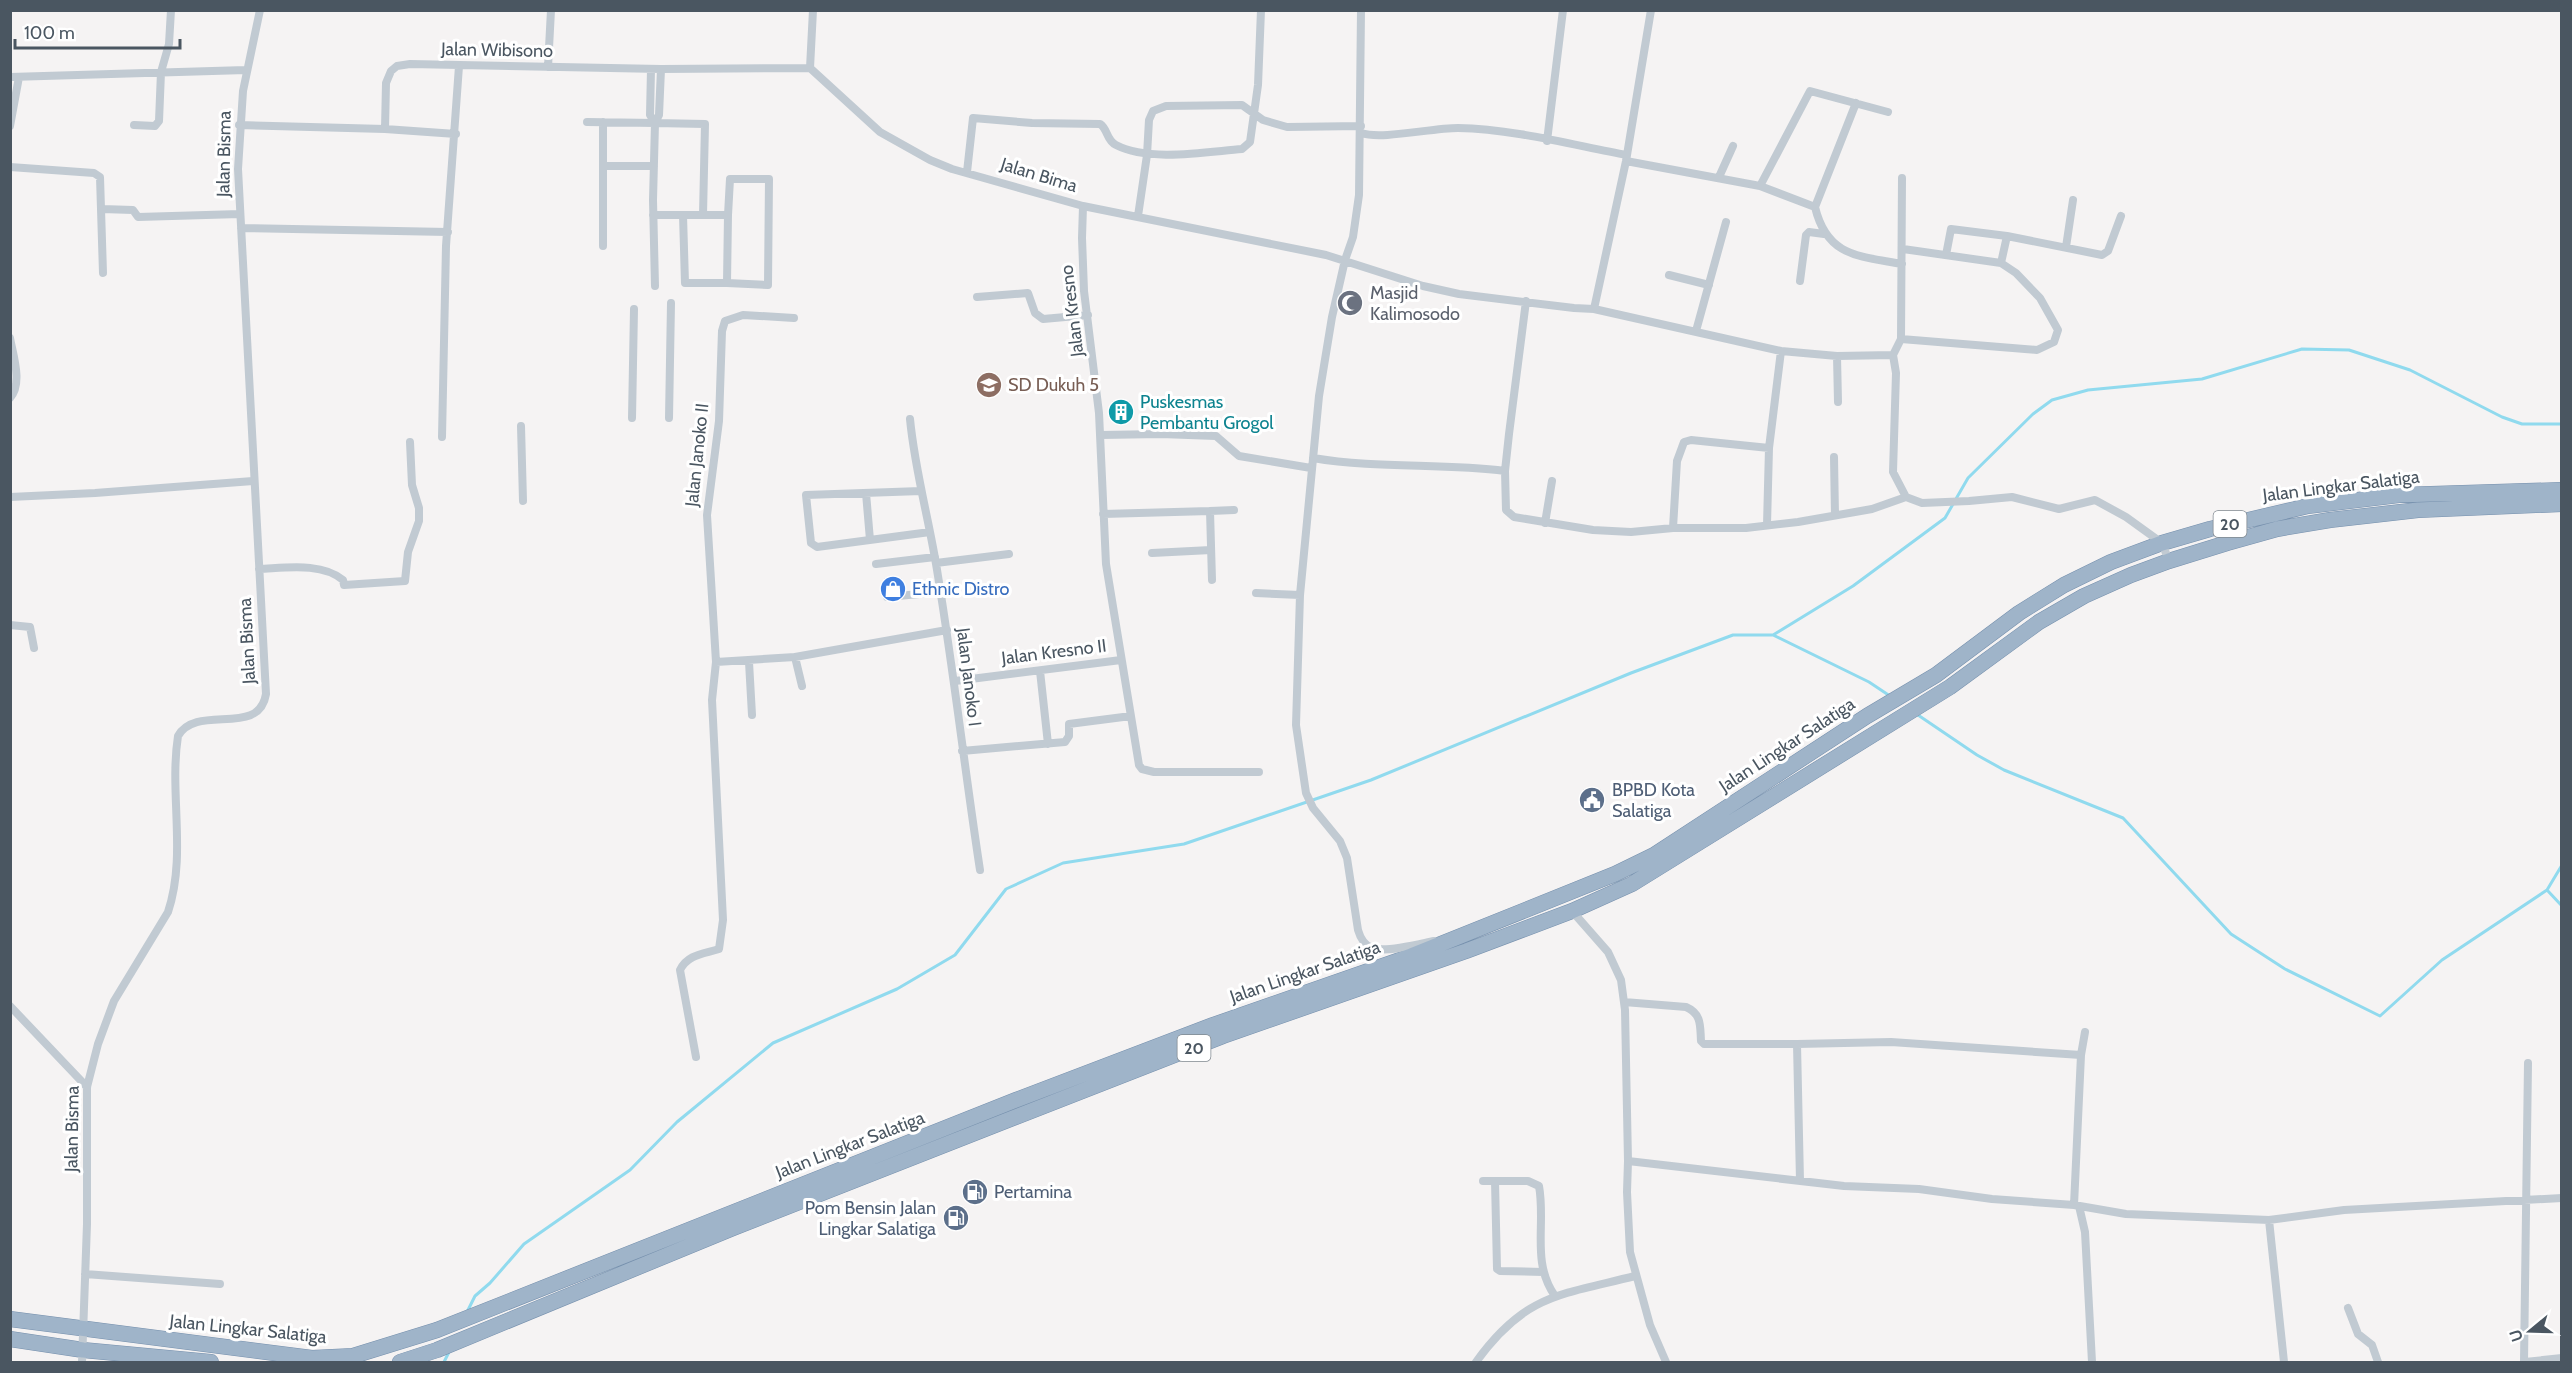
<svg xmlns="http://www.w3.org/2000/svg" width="2572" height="1373" viewBox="0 0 2572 1373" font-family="Cabin,sans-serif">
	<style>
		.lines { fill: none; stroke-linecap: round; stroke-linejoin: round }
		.stream { stroke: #90daee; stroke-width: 3 }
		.trunk-casing { stroke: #7690ad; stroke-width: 16 }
		.minor { stroke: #c1cad2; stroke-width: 8 }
		.trunk { stroke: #9fb4c9; stroke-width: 15 }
		.labels { text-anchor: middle; stroke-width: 6; stroke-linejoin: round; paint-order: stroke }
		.shield { fill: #fff; stroke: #808990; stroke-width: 1.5 }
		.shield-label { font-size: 16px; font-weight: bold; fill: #4a5661 }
		.street-label { font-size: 18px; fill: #4a5661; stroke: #fff }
		.worship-label { font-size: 18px; fill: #5b616d; stroke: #fff; text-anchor: start }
		.education-label { font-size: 18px; fill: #785e54; stroke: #fff; text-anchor: start }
		.culture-label { font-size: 18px; fill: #0d838f; stroke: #fff; text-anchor: start }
		.shop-label { font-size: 18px; fill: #366cbe; stroke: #fff; text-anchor: start }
		.service-label { font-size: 18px; fill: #4e5e75; stroke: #fff; text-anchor: start }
	</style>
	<rect width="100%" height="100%" fill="#f5f3f3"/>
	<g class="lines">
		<path class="stream" d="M1773,635l80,-49 92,-68 23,-40 65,-64 19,-14 36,-10 114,-11 100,-30 47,1 61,20 92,47 20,7h40
			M1915,713l62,42 27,15 119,48 108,116 54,35 95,47 62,-56 105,-70 15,-25
			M2547,890l15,16
			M467,1312l8,-16 15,-13 34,-39 106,-74 47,-48 96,-79 124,-54 58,-34 51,-66 57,-26 121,-19 187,-64 260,-107 102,-38h40l96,47 21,14
			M444,1362l6,-12"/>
		<g class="trunk-casing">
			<path id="trunk" d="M10,1319l302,39 41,-2 84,-26 579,-230 197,-75 198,-69 204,-82 39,-19 213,-139 69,-41 83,-62 45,-28 47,-23 51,-19 48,-14 98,-23 91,-11 163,-5
				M10,1339l73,11 128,12
				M400,1362l37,-12 296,-122 280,-110 210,-82 243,-85 106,-40 60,-27 318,-197 89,-65 45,-26 47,-21 38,-14 58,-18 50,-14 53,-9 88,-10 144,-6"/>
		</g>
		<path class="minor" d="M813,10l-3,58 70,64 50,28 22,9 131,37 243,49 97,31 36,8 115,14 20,1 187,42 56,5 56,-1 3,18 -3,99 13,25 16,6 47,-2 43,-4 47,12 36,-9 31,17 36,26 7,18
			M1361,10l-2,185 -6,42 -8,23 -13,57 -13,79 -19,199 -4,130 10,68 7,15 27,33 7,17 11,72c2,7 6,15 14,18 14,5 47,-4 62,-7
			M548,67l3,-57
			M10,77l236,-7
			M1856,103l-41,104c12,50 44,49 87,57
			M587,122l68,1 -5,-8 1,-46
			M655,123l50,1 -2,91
			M134,125l21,1 4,-5 2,-49 8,-28 2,-34
			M239,125l146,4 1,-46 5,-12 6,-5 13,-2 251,5 149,-1
			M10,126l9,-49
			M385,129l71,5
			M1361,133c21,7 70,-5 97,-5 55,1 115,17 169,27
			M1547,141l16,-131
			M1626,161l134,25 55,21
			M603,166h51
			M10,167l84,6 6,4 3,96
			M967,172l6,-54 59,5 68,1c8,5 6,16 16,21 33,17 89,7 126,4l8,-7 8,-57 3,-75
			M1719,177l14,-31
			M1760,186l50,-95 78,21
			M1083,206l-1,32 2,53 15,122 7,151 33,201 3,4 12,3h105
			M102,209l31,1 5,7 102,-3
			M653,215h75l-1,68 41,2 1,-106h-39l-2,36
			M683,215l2,68h42
			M1138,216l9,-61 2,-35 4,-9 13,-5 76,-1 21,15 24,7 74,-1
			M241,228l207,4
			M2007,236l95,19 6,-4 13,-35
			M603,246v-124
			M2066,247l7,-47
			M1946,255l5,-26 56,7 -6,27
			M1669,275l40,10
			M1800,281l6,-46 3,-3 15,2
			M655,286l-2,-86 2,-77 4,-8 2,-46
			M977,297l51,-4 7,20 8,6 45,-4
			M1526,301l-17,133 -4,37 1,39 8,7 79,13 38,2 42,-4h73l52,-6 74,-13 34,-12
			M1594,309l32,-148 25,-151
			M1696,331l30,-109
			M10,338c3,17 13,46 0,60
			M1901,339l136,11 17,-8 4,-12 -18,-32 -24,-25 -15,-10 -98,-14
			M1893,355l8,-16 1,-161
			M1837,356l1,46
			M632,418l2,-109
			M669,418l2,-115
			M910,419c5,53 20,104 28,157 16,98 27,196 42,294
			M521,426l2,75
			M1101,435l60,-1 55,2 23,20 72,12
			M442,437l4,-191 13,-180
			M1834,457l1,58
			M1313,458c64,11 129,5 192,13
			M921,491l-115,4 5,48 6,4 113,-15
			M866,493l4,47
			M10,497l85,-4 158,-12
			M1210,511l24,-1
			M1103,514l107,-3 2,69
			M1545,523l7,-42
			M1767,525l2,-77 12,-97
			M1673,528l4,-67 7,-19 7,-2 78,8
			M1152,553l59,-3
			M936,563l73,-9
			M876,564l59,-7
			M259,569c26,-1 63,-7 84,11l1,5 61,-4 3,-29 11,-31v-13l-7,-23 -2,-43
			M1256,593l44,2
			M887,597l54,-5
			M10,625l20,2 4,21
			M795,657l7,29
			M716,662l79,-5 152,-27
			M749,662l3,53
			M1040,671l8,73
			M955,681l166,-21
			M962,751l103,-9 4,-6v-12l62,-8
			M1572,911l36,41 13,28 4,30 3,151 -1,31 3,60 20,73 16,37
			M1624,1002l62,5c16,7 14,19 15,34l3,3h93
			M10,1006l77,81
			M696,1057l-16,-87c8,-16 24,-16 39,-21l4,-29 -11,-220 4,-38 -9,-147 12,-94 3,-90 3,-10 18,-6 51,3
			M1628,1161l216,25 75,3 73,10 82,6 52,9 143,6 75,-10 218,-12
			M1483,1181h45l11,5c7,38 -8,76 16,110
			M1495,1181l2,88 3,2 43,1
			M1800,1181l-3,-137 94,-2 190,13
			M2074,1205l7,-150 4,-23
			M2079,1206l6,26 7,130
			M2269,1220l15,142
			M85,1274l135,10
			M2348,1308l10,26 14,11 6,17
			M82,1362l5,-138v-137l11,-43 16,-43 54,-89c19,-57 1,-118 10,-176 19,-33 81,2 88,-42l-28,-525 5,-78 17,-81
			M1476,1362c49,-68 84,-67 159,-86
			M2524,1362l4,-299
			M2525,1362l37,-4"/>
		<use href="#trunk" class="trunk"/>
	</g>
	<defs>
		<g id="mosque-disc" transform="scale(1.35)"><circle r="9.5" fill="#6b7280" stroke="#fff"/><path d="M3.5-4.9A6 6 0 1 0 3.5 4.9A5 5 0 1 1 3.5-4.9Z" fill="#fff"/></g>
		<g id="school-disc" transform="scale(1.35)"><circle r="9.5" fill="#8d6e63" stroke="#fff"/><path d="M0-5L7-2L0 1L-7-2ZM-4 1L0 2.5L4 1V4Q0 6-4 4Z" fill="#fff"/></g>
		<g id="building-disc" transform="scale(1.35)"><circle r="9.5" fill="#0f9aa8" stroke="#fff"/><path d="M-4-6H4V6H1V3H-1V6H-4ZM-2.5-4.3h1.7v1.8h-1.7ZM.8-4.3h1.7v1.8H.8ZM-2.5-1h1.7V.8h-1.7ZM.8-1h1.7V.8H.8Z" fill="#fff"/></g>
		<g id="shop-disc" transform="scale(1.35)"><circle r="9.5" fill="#3f7fe0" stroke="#fff"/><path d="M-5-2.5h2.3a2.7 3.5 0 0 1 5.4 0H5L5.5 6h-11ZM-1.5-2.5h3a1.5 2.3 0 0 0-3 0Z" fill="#fff"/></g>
		<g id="civic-disc" transform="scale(1.35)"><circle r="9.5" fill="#5c6f8a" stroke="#fff"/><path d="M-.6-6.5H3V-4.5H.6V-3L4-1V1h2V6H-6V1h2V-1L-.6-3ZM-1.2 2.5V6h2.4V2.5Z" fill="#fff"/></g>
		<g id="fuel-disc" transform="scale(1.35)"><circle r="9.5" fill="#5c6f8a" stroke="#fff"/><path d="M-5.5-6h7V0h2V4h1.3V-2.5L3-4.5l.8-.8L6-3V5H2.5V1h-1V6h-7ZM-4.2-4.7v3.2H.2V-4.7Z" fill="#fff"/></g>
	</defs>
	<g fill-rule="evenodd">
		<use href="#mosque-disc" x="1350" y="303"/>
		<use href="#school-disc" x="989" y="385"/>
		<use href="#building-disc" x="1121" y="412"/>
		<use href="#shop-disc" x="893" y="589"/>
		<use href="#civic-disc" x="1592" y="800"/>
		<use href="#fuel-disc" x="975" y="1192"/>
		<use href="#fuel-disc" x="956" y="1218"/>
	</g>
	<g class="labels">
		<g class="shield">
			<rect x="2213.5" y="511" width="33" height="26" rx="4.5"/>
			<rect x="1177.5" y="1035" width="33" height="26" rx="4.5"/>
		</g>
		<g class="shield-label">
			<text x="2230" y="530">20</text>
			<text x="1194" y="1054">20</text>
		</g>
		<g class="street-label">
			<text transform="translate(497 50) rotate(1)" y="6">Jalan Wibisono</text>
			<text transform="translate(224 154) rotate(-89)" y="6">Jalan Bisma</text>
			<text transform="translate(1039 175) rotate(17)" y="6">Jalan Bima</text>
			<text transform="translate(1072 311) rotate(-97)" y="6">Jalan Kresno</text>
			<text transform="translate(697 455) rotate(-84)" y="6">Jalan Janoko II</text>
			<text transform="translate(2341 486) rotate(-7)" y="6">Jalan Lingkar Salatiga</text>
			<text transform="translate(247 641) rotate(-93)" y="6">Jalan Bisma</text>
			<text transform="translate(1054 652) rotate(-7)" y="6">Jalan Kresno II</text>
			<text transform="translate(969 677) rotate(83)" y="6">Jalan Janoko I</text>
			<text transform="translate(1787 745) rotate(-33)" y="6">Jalan Lingkar Salatiga</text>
			<text transform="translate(1305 972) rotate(-19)" y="6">Jalan Lingkar Salatiga</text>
			<text transform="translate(72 1129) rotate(-89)" y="6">Jalan Bisma</text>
			<text transform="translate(850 1145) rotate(-21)" y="6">Jalan Lingkar Salatiga</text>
			<text transform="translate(248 1329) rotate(6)" y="6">Jalan Lingkar Salatiga</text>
		</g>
		<g class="worship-label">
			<text x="1370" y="299">Masjid<tspan x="1370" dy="21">Kalimosodo</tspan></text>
		</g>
		<g class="education-label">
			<text x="1008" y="391">SD Dukuh 5</text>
		</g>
		<g class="culture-label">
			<text x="1140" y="408">Puskesmas<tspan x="1140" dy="21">Pembantu Grogol</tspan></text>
		</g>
		<g class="shop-label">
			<text x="912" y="595">Ethnic Distro</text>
		</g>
		<g class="service-label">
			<text x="1612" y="796">BPBD Kota<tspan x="1612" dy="21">Salatiga</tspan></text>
			<text x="994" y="1198">Pertamina</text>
			<text x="936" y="1214" text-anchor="end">Pom Bensin Jalan<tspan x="936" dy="21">Lingkar Salatiga</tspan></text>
		</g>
	</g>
	<rect width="2572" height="1373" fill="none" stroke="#4a5661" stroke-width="24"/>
	<g transform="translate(2530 1331) rotate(251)" stroke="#ffffff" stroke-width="4.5" paint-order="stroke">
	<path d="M0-4.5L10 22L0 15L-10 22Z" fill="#4a5661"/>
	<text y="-9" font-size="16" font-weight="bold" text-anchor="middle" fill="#4a5661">U</text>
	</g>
	<path d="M15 39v9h165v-9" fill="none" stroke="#4a5661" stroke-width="3"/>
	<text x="24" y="39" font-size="18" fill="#4a5661" stroke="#ffffff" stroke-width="4.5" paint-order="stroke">100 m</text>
</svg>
